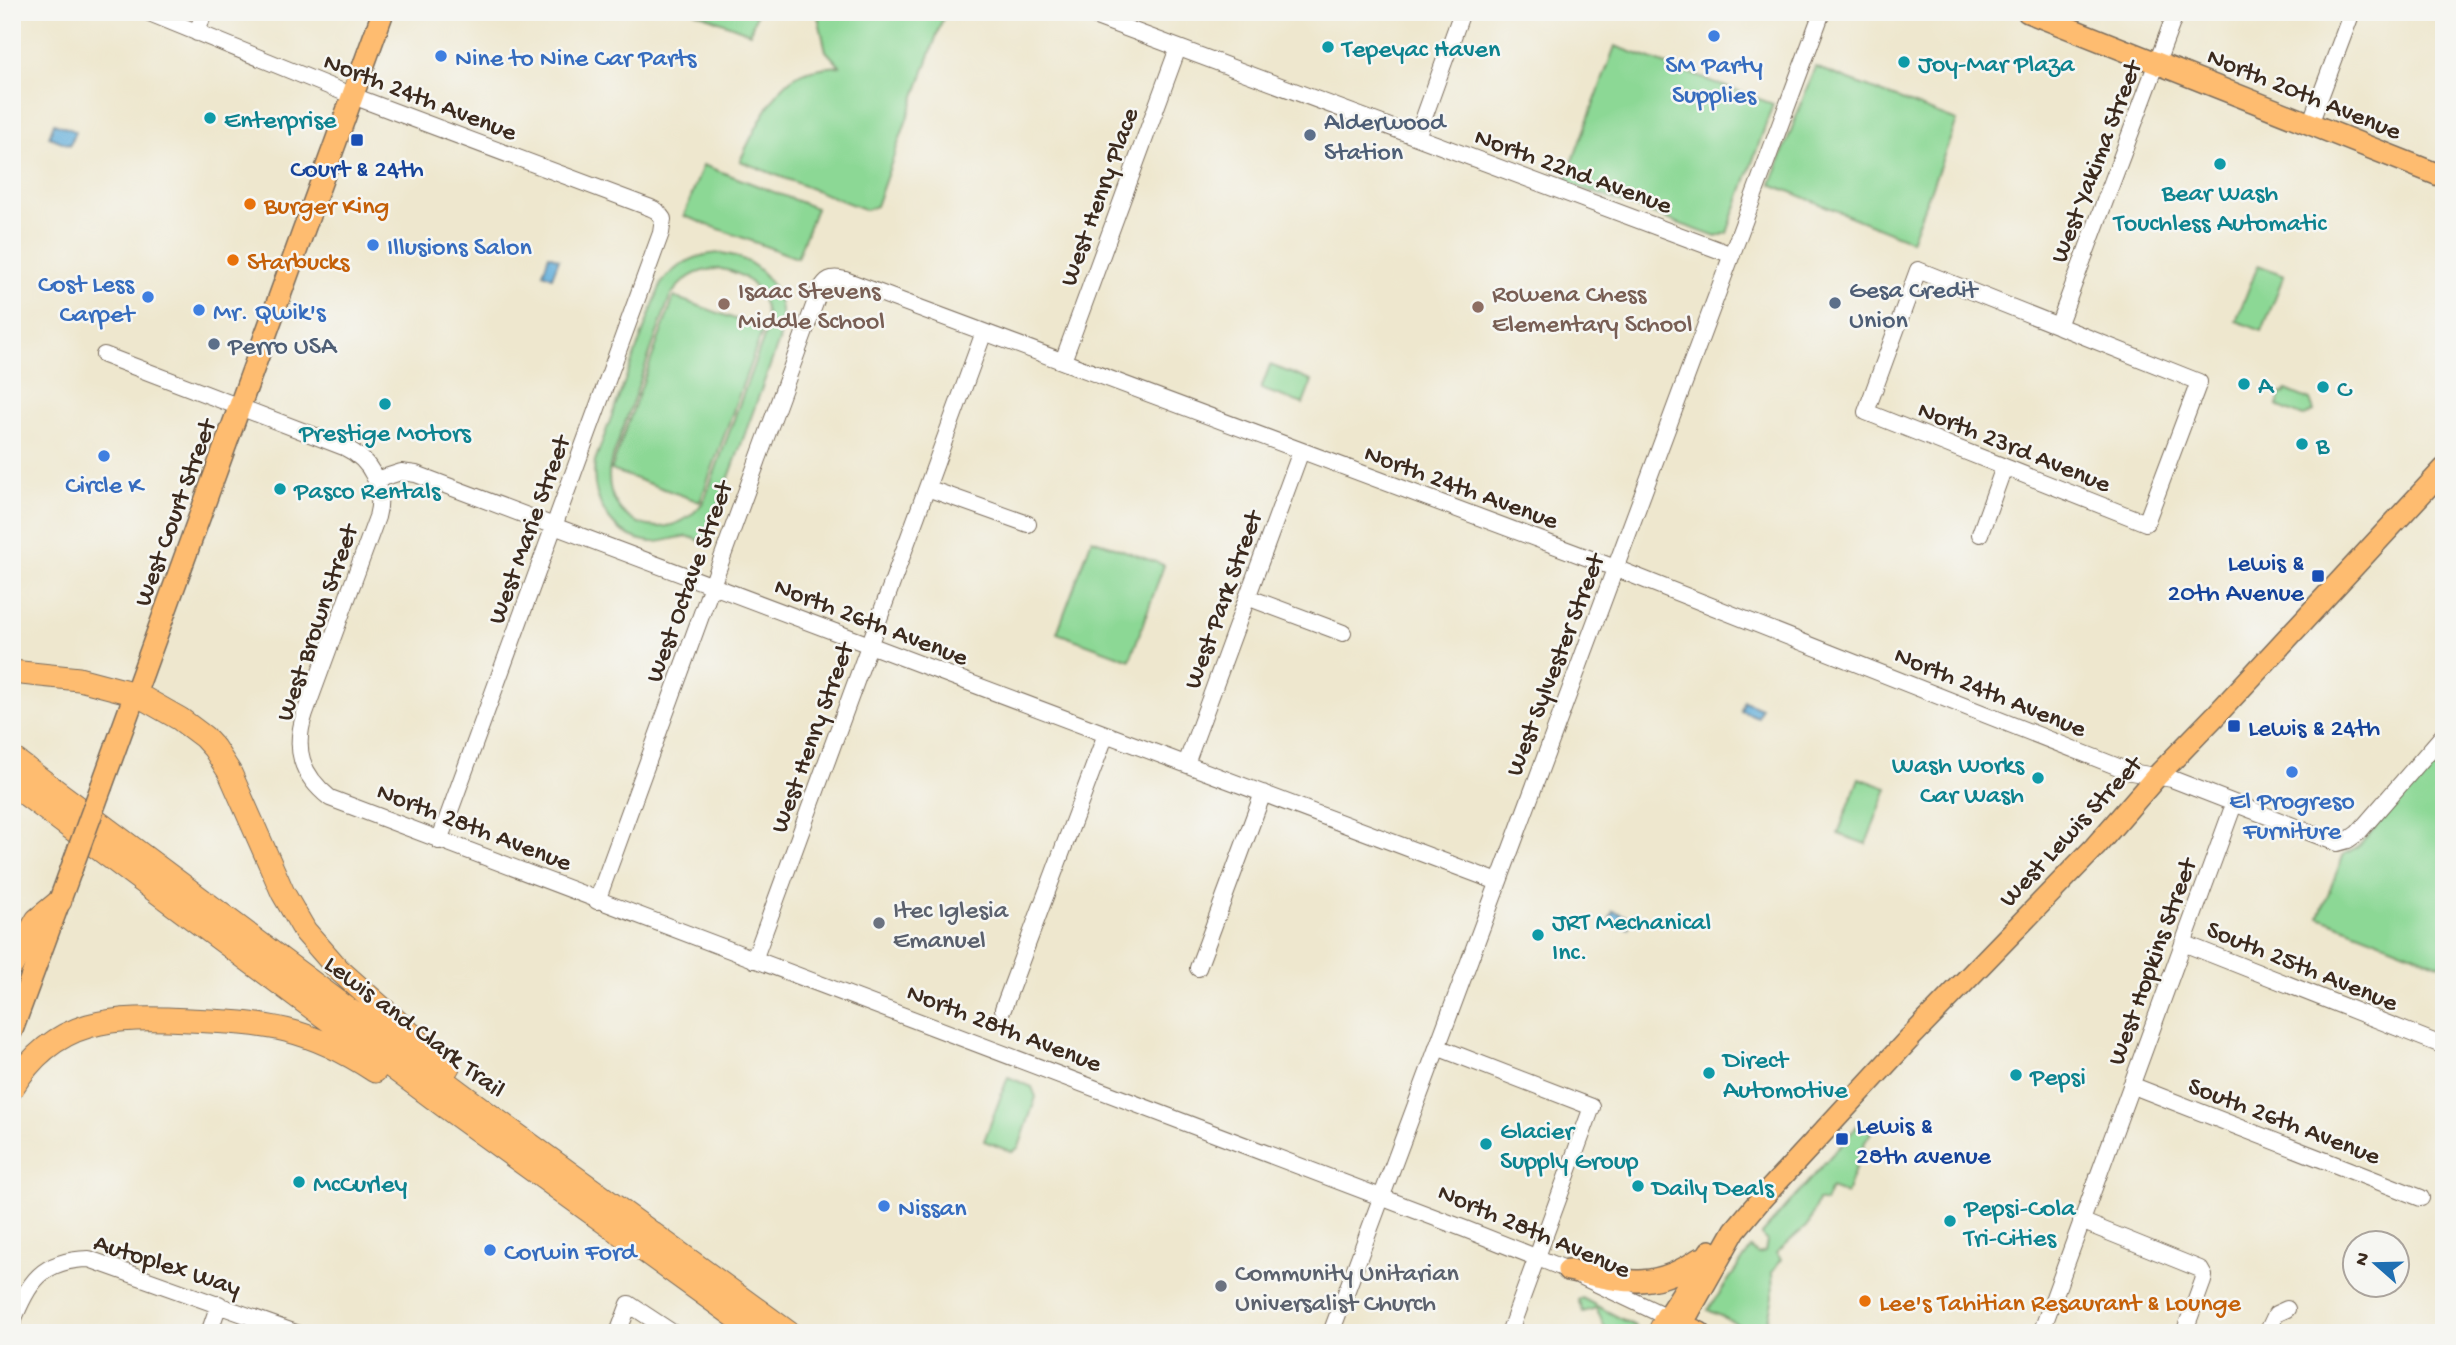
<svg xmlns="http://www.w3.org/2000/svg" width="2456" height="1345" viewBox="0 0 2456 1345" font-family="'Gochi Hand',sans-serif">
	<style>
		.green { fill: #8cd895; stroke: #64815a; stroke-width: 2; fill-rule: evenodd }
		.water { fill: #62aeda; stroke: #4e6c7c; stroke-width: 2 }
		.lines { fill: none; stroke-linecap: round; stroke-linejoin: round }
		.minor-casing { stroke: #7a6c5c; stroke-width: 18 }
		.major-casing { stroke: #7a6c5c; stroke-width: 24 }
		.highway-casing { stroke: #7a6c5c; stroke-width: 25 }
		.minor { stroke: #fff; stroke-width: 16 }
		.major { stroke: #febc70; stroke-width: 21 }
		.highway { stroke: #febc70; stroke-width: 23 }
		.major-bridge-casing { stroke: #7a6c5c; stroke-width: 24; stroke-linecap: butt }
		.major-bridge { stroke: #febc70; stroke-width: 21 }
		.shop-dot { fill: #3f7fe0; stroke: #f6f6f2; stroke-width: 2.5 }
		.culture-dot { fill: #0f9aa8; stroke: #f6f6f2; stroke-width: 2.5 }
		.service-dot { fill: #5c6f8a; stroke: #f6f6f2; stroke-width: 2.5 }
		.transit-dot { fill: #1a4fb4; stroke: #f6f6f2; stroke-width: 2.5 }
		.food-dot { fill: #e8710a; stroke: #f6f6f2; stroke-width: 2.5 }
		.education-dot { fill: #8d6e63; stroke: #f6f6f2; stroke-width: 2.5 }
		.worship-dot { fill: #6b7280; stroke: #f6f6f2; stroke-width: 2.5 }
		.labels { text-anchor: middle; stroke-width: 5; stroke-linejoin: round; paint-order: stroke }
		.culture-label { font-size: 26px; fill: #0d838f; stroke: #f6f6f2; text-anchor: start }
		.shop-label { font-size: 26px; fill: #366cbe; stroke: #f6f6f2; text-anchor: start }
		.street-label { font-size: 26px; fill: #3b2a1e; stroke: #f6f6f2 }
		.service-label { font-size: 26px; fill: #4e5e75; stroke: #f6f6f2; text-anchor: start }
		.transit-label { font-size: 26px; fill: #164399; stroke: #f6f6f2; text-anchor: start }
		.food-label { font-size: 26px; fill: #c56008; stroke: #f6f6f2; text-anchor: start }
		.education-label { font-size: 26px; fill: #785e54; stroke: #f6f6f2; text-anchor: start }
		.worship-label { font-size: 26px; fill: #5b616d; stroke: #f6f6f2; text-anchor: start }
	</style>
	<rect width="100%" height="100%" fill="#f6f6f2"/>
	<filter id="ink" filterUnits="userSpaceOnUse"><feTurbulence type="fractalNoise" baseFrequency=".0143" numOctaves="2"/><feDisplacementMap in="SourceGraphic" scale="14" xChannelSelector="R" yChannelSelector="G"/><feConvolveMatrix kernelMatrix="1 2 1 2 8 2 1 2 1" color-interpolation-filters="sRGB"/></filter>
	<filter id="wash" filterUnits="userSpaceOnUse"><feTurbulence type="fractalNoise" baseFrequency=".00686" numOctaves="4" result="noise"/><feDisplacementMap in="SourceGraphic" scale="28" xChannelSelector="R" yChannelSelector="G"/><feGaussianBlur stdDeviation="1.57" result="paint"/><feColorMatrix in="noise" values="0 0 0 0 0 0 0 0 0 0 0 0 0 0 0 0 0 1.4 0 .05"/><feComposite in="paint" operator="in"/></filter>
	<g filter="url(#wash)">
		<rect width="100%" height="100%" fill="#eee7ce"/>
		<path class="green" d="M695,12h62l-7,21z
			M817,12h128l-69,194 -10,4 -126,-49c10,-22 33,-70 53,-83 12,-9 32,-11 47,-12l-14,-15z
			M1615,46l158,58 -46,129 -11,4 -151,-55z
			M1815,67l142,54 -46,120 -140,-57z
			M703,165l113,43 -19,50 -113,-42z
			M721,253c45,7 69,44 58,88l-74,202c-5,-2 -11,-5 -16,-6 -9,-2 -25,6 -38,5 -41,-5 -61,-43 -56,-81l66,-177c15,-20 34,-30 60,-31zM721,269c33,5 50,32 44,65l-61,167c-34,49 -104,24 -94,-36l60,-168c12,-19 28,-29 51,-28z
			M2258,265l26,10 -22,56 -26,-10z
			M674,297l89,32 -63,173 -89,-32z
			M1270,365l42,16 -9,23 -42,-15z
			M2286,390l24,10 4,11 -11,6 -26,-11 5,-13 2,1z
			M1092,539l72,26 -34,95 -73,-27z
			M2444,748v218l-125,-49 25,-63 15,-8z
			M1859,778l28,10 -21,56 -28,-10z
			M1008,1077l24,10 4,10 -17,50 -7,5 -28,-11z
			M1858,1125l14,6 -7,11 -19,52 -15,-6 -6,14 -7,-2 -9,24 -33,29 5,6 -9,13 1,25 -8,36h-9l-48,-23 43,-62 7,6 7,-2 2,-11 -6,-6z
			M1582,1298l53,28 3,7h-31l-11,-25 -13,4 -5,-12z"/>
		<path class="water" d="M54,123l21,8 -5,14 -21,-8z
			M549,255l10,4 -7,18 -9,-4z
			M1744,701l17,7 -3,9 -17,-6z
			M1613,911l19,7 -4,10 -19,-7z"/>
	</g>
	<g filter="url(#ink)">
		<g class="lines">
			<g class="minor-casing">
				<path id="minor" d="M147,12l206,84 298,112 6,3 6,8 -2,14 -222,608
					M1083,12l649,243
					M197,33l7,-21
					M2310,124l42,-112
					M1417,137l45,-125
					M1918,270l281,112 -53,141 -280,-111z
					M2058,326l118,-314
					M104,355l240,92c28,13 41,41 33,70l-72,196c-12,36 -4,62 25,85l1135,431 103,41 99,47
					M1063,361l115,-313
					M376,480l25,-8 15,2 1082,408
					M927,488l101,36
					M1980,534l24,-67
					M1247,597l96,36
					M1186,764l115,-313
					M597,901l222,-609c7,-13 12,-16 26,-12l770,288 516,204 41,7 165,64 11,-3 10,-7 86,-99
					M2183,943l261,103
					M754,960l230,-628
					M1198,968l65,-175
					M1003,1009l103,-275
					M1437,1047l155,60 -83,226
					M2131,1085l290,113
					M2081,1221l119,48 4,7 -1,5 -19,52
					M12,1323c17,-41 29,-63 77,-64l207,74
					M209,1333l10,-29
					M618,1333l11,-29 44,29
					M1331,1333l491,-1321
					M2041,1333l193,-529
					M2267,1333l9,-19 11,-5"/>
			</g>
			<g class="major-casing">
				<path id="major" d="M2028,12l416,165
					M102,785l281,-773
					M12,1030l60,-163
					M1568,1270c53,10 82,23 131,-11
					M1682,1324l53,-94 27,-32 148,-160 185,-191 61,-70 61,-63 227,-245
					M1700,1333l-33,-16 43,-66"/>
			</g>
			<g class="highway-casing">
				<path id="highway" d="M12,672l67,7 57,15 44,25 24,18 10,11 16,25 53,120 22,38 33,38 110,98
					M12,758l476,356 301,219
					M12,784l431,321 315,228
					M12,965l25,-45 23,-19
					M12,1088c42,-71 103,-72 177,-68 78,3 119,7 186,51
					M1659,1333l8,-16
					M1677,1333l5,-9"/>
			</g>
			<use href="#minor" class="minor"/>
			<use href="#major" class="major"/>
			<use href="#highway" class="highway"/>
			<g class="major-bridge-casing">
				<path id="major-bridge" d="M72,867l30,-82"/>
			</g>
			<use href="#major-bridge" class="major-bridge"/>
		</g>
	</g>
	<g class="shop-dot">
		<circle cx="1714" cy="36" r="7"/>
		<circle cx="441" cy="56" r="7"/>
		<circle cx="373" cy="245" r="7"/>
		<circle cx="148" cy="297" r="7"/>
		<circle cx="199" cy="310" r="7"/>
		<circle cx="104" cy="456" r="7"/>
		<circle cx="2292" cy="772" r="7"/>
		<circle cx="884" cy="1206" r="7"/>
		<circle cx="490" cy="1250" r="7"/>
	</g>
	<g class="culture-dot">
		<circle cx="1328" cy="47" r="7"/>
		<circle cx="1904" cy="62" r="7"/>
		<circle cx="210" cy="118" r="7"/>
		<circle cx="2220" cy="164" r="7"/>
		<circle cx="2244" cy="384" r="7"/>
		<circle cx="2323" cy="387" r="7"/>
		<circle cx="385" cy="404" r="7"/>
		<circle cx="2302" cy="444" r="7"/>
		<circle cx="280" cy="489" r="7"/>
		<circle cx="2038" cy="778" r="7"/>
		<circle cx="1538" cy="935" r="7"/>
		<circle cx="1709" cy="1073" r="7"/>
		<circle cx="2016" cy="1075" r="7"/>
		<circle cx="1486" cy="1144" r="7"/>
		<circle cx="299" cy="1182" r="7"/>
		<circle cx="1638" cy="1186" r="7"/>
		<circle cx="1950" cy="1221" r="7"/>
	</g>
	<g class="service-dot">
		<circle cx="1310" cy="135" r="7"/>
		<circle cx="1835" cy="303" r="7"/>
		<circle cx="214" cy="344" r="7"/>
	</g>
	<g class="transit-dot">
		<rect x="350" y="133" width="14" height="14" rx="3.5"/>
		<rect x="2311" y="569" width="14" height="14" rx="3.5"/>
		<rect x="2227" y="719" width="14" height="14" rx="3.5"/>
		<rect x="1835" y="1132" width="14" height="14" rx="3.5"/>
	</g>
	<g class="food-dot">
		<circle cx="250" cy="204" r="7"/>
		<circle cx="233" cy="260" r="7"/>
		<circle cx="1865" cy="1301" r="7"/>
	</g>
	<g class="education-dot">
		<circle cx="724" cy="304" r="7"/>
		<circle cx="1478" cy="307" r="7"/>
	</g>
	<g class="worship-dot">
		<circle cx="879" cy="923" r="7"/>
		<circle cx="1221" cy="1286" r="7"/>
	</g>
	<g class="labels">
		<g class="culture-label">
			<text x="1342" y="56">Tepeyac Haven</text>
			<text x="1918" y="71">Joy-Mar Plaza</text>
			<text x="224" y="127">Enterprise</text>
			<text x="2220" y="200" text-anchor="middle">Bear Wash<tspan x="2220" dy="30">Touchless Automatic</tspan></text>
			<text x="2258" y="393">A</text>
			<text x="2337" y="396">C</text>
			<text x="385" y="440" text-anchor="middle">Prestige Motors</text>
			<text x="2316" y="453">B</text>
			<text x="294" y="498">Pasco Rentals</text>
			<text x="2024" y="772" text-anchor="end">Wash Works<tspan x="2024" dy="30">Car Wash</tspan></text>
			<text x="1552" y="929">JRT Mechanical<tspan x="1552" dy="30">Inc.</tspan></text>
			<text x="1723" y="1067">Direct<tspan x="1723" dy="30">Automotive</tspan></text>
			<text x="2030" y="1084">Pepsi</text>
			<text x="1500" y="1138">Glacier<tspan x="1500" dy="30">Supply Group</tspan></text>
			<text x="313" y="1191">McCurley</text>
			<text x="1652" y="1195">Daily Deals</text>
			<text x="1964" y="1215">Pepsi-Cola<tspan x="1964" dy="30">Tri-Cities</tspan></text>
		</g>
		<g class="shop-label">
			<text x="455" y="65">Nine to Nine Car Parts</text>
			<text x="1714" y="72" text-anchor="middle">SM Party<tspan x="1714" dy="30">Supplies</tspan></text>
			<text x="387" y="254">Illusions Salon</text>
			<text x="134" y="291" text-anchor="end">Cost Less<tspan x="134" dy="30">Carpet</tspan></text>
			<text x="213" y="319">Mr. Qwik's</text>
			<text x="104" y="492" text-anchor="middle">Circle K</text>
			<text x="2292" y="808" text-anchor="middle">El Progreso<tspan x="2292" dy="30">Furniture</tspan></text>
			<text x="898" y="1215">Nissan</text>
			<text x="504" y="1259">Corwin Ford</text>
		</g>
		<g class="street-label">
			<text transform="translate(2305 92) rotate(22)" y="9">North 20th Avenue</text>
			<text transform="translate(421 95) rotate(21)" y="9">North 24th Avenue</text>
			<text transform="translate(2094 161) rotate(-69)" y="9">West Yakima Street</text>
			<text transform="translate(1574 169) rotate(20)" y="9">North 22nd Avenue</text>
			<text transform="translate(1097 196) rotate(-70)" y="9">West Henry Place</text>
			<text transform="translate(2015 445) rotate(22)" y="9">North 23rd Avenue</text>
			<text transform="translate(1462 485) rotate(20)" y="9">North 24th Avenue</text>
			<text transform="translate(173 512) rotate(-70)" y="9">West Court Street</text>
			<text transform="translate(527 529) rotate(-70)" y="9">West Marie Street</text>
			<text transform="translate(687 581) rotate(-70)" y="9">West Octave Street</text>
			<text transform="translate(1221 599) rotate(-70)" y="9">West Park Street</text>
			<text transform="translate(872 620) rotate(21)" y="9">North 26th Avenue</text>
			<text transform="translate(315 622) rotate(-71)" y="9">West Brown Street</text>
			<text transform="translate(1553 664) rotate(-69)" y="9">West Sylvester Street</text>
			<text transform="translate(1991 690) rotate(22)" y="9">North 24th Avenue</text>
			<text transform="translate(810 737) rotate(-70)" y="9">West Henry Street</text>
			<text transform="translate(475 825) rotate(21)" y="9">North 28th Avenue</text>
			<text transform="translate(2069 830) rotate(-47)" y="9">West Lewis Street</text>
			<text transform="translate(2150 961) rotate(-70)" y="9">West Hopkins Street</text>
			<text transform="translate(2303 964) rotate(22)" y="9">South 25th Avenue</text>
			<text transform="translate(416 1025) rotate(37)" y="9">Lewis and Clark Trail</text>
			<text transform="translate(1005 1026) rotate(21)" y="9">North 28th Avenue</text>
			<text transform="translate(2285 1119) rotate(21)" y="9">South 26th Avenue</text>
			<text transform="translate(1535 1229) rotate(23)" y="9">North 28th Avenue</text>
			<text transform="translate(168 1263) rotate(18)" y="9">Autoplex Way</text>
		</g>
		<g class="service-label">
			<text x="1324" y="129">Alderwood<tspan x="1324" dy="30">Station</tspan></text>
			<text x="1849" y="297">Gesa Credit<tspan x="1849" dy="30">Union</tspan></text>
			<text x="228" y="353">Perro USA</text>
		</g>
		<g class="transit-label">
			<text x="357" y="176" text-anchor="middle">Court &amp; 24th</text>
			<text x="2304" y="570" text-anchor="end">Lewis &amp;<tspan x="2304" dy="30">20th Avenue</tspan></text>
			<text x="2248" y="735">Lewis &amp; 24th</text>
			<text x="1856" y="1133">Lewis &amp;<tspan x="1856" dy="30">28th avenue</tspan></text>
		</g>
		<g class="food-label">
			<text x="264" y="213">Burger King</text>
			<text x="247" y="269">Starbucks</text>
			<text x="1879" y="1310">Lee's Tahitian Resaurant &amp; Lounge</text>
		</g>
		<g class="education-label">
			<text x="738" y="298">Isaac Stevens<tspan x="738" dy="30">Middle School</tspan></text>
			<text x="1492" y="301">Rowena Chess<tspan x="1492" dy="30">Elementary School</tspan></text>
		</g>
		<g class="worship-label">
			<text x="893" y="917">Itec Iglesia<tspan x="893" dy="30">Emanuel</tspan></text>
			<text x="1235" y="1280">Community Unitarian<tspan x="1235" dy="30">Universalist Church</tspan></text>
		</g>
	</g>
	<rect width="2456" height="1345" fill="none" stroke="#f6f6f2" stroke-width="42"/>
	<g transform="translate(2376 1264) rotate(290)"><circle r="33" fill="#f6f6f2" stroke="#aba49d" stroke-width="2"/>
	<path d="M0-5L12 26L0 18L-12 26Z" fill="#1f6fb2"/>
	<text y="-10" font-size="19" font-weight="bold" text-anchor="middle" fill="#3b2a1e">N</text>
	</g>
</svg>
